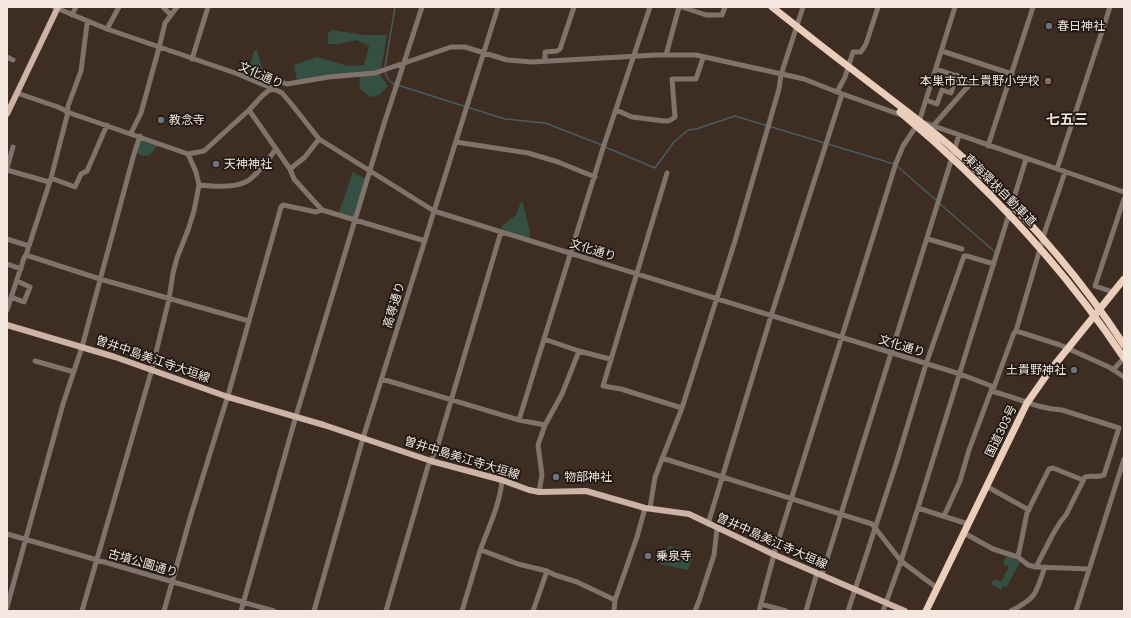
<svg xmlns="http://www.w3.org/2000/svg" width="1131" height="618" viewBox="0 0 1131 618" font-family="Helvetica,'Noto Sans JP',sans-serif">
	<style>
		.green { fill: #355043 }
		.lines { fill: none; stroke-linecap: round; stroke-linejoin: round }
		.stream { stroke: #4a5c61; stroke-width: 1.5 }
		.minor { stroke: #7f736c; stroke-width: 5 }
		.major { stroke: #ccb3a5; stroke-width: 6 }
		.highway { stroke: #ebcdbb; stroke-width: 7 }
		.highway-bridge { stroke: #ebcdbb; stroke-width: 7 }
		.worship-dot { fill: #6b7280; stroke: #1f1712; stroke-width: 1.5 }
		.education-dot { fill: #8d6e63; stroke: #1f1712; stroke-width: 1.5 }
		.labels { text-anchor: middle; stroke-width: 3.5; stroke-linejoin: round; paint-order: stroke }
		.poi-label { font-size: 12px; fill: #f3e7e0; stroke: #1f1712; text-anchor: start }
		.street-label { font-size: 12px; fill: #f3e7e0; stroke: #1f1712 }
		.quarter-label { font-size: 14px; font-weight: bold; fill: #f3e7e0; stroke: #1f1712 }
	</style>
	<rect width="100%" height="100%" fill="#3e2d22"/>
	<path class="green" d="M332,30l32,5h23l-7,40 8,11 -9,9 -9,2 -10,-8 -1,-16 -62,7 -3,-15 23,-8 31,9 16,-1 5,-19 -12,-6 -18,4h-11v-11z
		M257,50l4,15 8,13 1,5 -23,-8 7,-24z
		M141,139l16,7 -7,9 -7,1 -7,-3z
		M353,172l13,7 -12,38 -15,-5z
		M521,202l2,1 6,25 1,10 -29,-9 1,-3 14,-11z
		M670,546l24,8 -6,16 -28,-6 7,-16z
		M1007,555l13,7 -14,26 -3,-2 -2,4 -10,-6 4,-5 6,3 8,-15 -6,-3z"/>
	<g class="lines">
		<path class="stream" d="M385,67l10,-60
			M385,71c1,6 3,10 9,13l111,35 40,4 57,22
			M605,147l50,21 19,-26 14,-12 8,-1 39,-13 159,48
			M897,166l39,34
			M939,203l56,49"/>
		<path class="minor" d="M54,7l53,22 131,45 36,15 8,4 11,13 26,33 115,72 526,163 34,13 20,-54 2,-2 44,14 49,22 15,10
			M163,7l7,7
			M682,7l24,8h16l3,-8
			M72,15l4,-8
			M89,22l-2,2 -6,47 -13,35 -1,10 -16,62 -25,77 74,24 149,42
			M107,29l12,-22
			M942,51l70,23
			M666,55l13,-48
			M7,57l6,3
			M192,59l16,-52
			M545,61v-9l12,-1 3,-2 14,-42
			M281,82l6,2 42,-7 46,-4 76,-26h14l42,13 25,2 124,-7h40l108,24 33,13 67,24
			M837,92l8,-15 8,-25h8l5,-8 12,-37
			M17,93l41,14 12,6 118,41 16,-3 45,-41 13,-14 6,-5 6,-2
			M926,100l11,4 5,-14 9,3 6,-18
			M249,110l41,59 4,10 28,31 103,31
			M616,110l16,7 32,4h5l6,-4 -3,-38h24l7,-21
			M925,123l199,69
			M933,126l37,-42 2,-3 -36,-12
			M131,133l10,-20 18,-65 6,-25 12,-16
			M456,142l72,11 30,9 37,15
			M988,146l45,-139
			M7,168l6,-21
			M290,169l15,-12 14,-18
			M1057,169l53,-162
			M7,170l42,12
			M667,173l-64,213 18,3 61,19
			M51,178l24,9 6,-13 6,-3 20,-46
			M199,185c15,1 37,4 50,-5 11,-8 19,-21 27,-31
			M7,239l22,7
			M928,239l34,10
			M7,264l14,5
			M1113,292l-18,-6 29,-87
			M11,297l13,5 6,-15 -13,-6
			M7,310l17,-52 2,-3
			M1016,331l30,-103 19,-56
			M544,339l35,12 31,8
			M35,361l39,11
			M1113,370l11,-12
			M382,379l137,41 26,5
			M519,420l84,-272 47,-141
			M662,458l210,66 29,37 36,27
			M986,486l43,24
			M539,492l3,-17 -4,-30 7,-20 17,-31 17,-43
			M650,508l5,-31 27,-69 53,-167 44,-152 2,-14 22,-68
			M918,508l50,16
			M944,516l16,-35 9,-31 23,-62 2,4c23,5 43,17 68,18l57,18 -15,47c-6,3 -13,0 -19,2l-19,38 -5,6 -8,13 -17,33
			M708,524l63,-208 71,-222
			M964,533l29,16 25,8 10,8 8,2 53,2
			M7,534l267,77
			M481,550l37,14 29,7 8,4 22,7 38,18
			M1018,557l9,-44 22,-44 4,-1 30,12
			M822,575l137,-440
			M761,604l25,7
			M7,607l56,-203 19,-57 52,-193 6,-18
			M82,611l70,-242 17,-70 4,-26 4,-15 11,-28 6,-19 5,-26 -3,-13 -8,-18
			M164,611l27,-96 38,-123 52,-185 2,-2 33,7 6,-2
			M241,611l55,-195 87,-289 39,-120
			M314,611l49,-173 135,-431
			M386,611l42,-145 9,-18 64,-216
			M462,611c6,-20 12,-40 18,-60 8,-23 20,-46 22,-71
			M533,611l14,-40
			M614,611l1,-11 22,-63 8,-29
			M695,611l4,-10 15,-46 3,-26
			M759,611l16,-60 121,-388 7,-17 16,-24 36,-115
			M806,611l11,-38
			M848,611l48,-147 30,-100 38,-108h3l27,8
			M883,611l18,-50 17,-53 108,-349
			M1011,611c27,-14 24,-17 34,-44
			M1076,611l48,-152"/>
		<path class="major" d="M7,114l51,-107
			M7,325l108,32 113,40 96,28 107,36 71,19 27,10 10,2 47,-1 59,17 44,6 86,41 130,56"/>
		<path class="highway" d="M926,611l101,-208 21,-30 76,-94"/>
		<path class="highway-bridge" d="M772,7c27,21 54,43 81,63 32,25 65,49 96,75 66,58 127,126 175,200
			M900,112c86,72 162,153 224,246"/>
	</g>
	<g class="worship-dot">
		<circle cx="1049" cy="26" r="4"/>
		<circle cx="161" cy="120" r="4"/>
		<circle cx="216" cy="164" r="4"/>
		<circle cx="1074" cy="370" r="4"/>
		<circle cx="556" cy="477" r="4"/>
		<circle cx="648" cy="556" r="4"/>
	</g>
	<circle class="education-dot" cx="1048" cy="81" r="4"/>
	<g class="labels">
		<g class="poi-label">
			<text x="1057" y="30">春日神社</text>
			<text x="1040" y="85" text-anchor="end">本巣市立土貴野小学校</text>
			<text x="169" y="124">教念寺</text>
			<text x="224" y="168">天神神社</text>
			<text x="1066" y="374" text-anchor="end">土貴野神社</text>
			<text x="564" y="481">物部神社</text>
			<text x="656" y="560">乗泉寺</text>
		</g>
		<g class="street-label">
			<text transform="translate(261 75) rotate(24)" y="4">文化通り</text>
			<text transform="translate(1000 190) rotate(45)" y="4">東海環状自動車道</text>
			<text transform="translate(593 250) rotate(17)" y="4">文化通り</text>
			<text transform="translate(394 305) rotate(-73)" y="4">高専通り</text>
			<text transform="translate(902 346) rotate(17)" y="4">文化通り</text>
			<text transform="translate(153 359) rotate(19)" y="4">曽井中島美江寺大垣線</text>
			<text transform="translate(1001 431) rotate(-64)" y="4">国道303号</text>
			<text transform="translate(462 458) rotate(17)" y="4">曽井中島美江寺大垣線</text>
			<text transform="translate(772 541) rotate(24)" y="4">曽井中島美江寺大垣線</text>
			<text transform="translate(143 563) rotate(16)" y="4">古墳公園通り</text>
		</g>
		<g class="quarter-label">
			<text x="1067" y="124">七五三</text>
		</g>
	</g>
	<rect width="1131" height="618" fill="none" stroke="#f3e7e0" stroke-width="16"/>
</svg>
